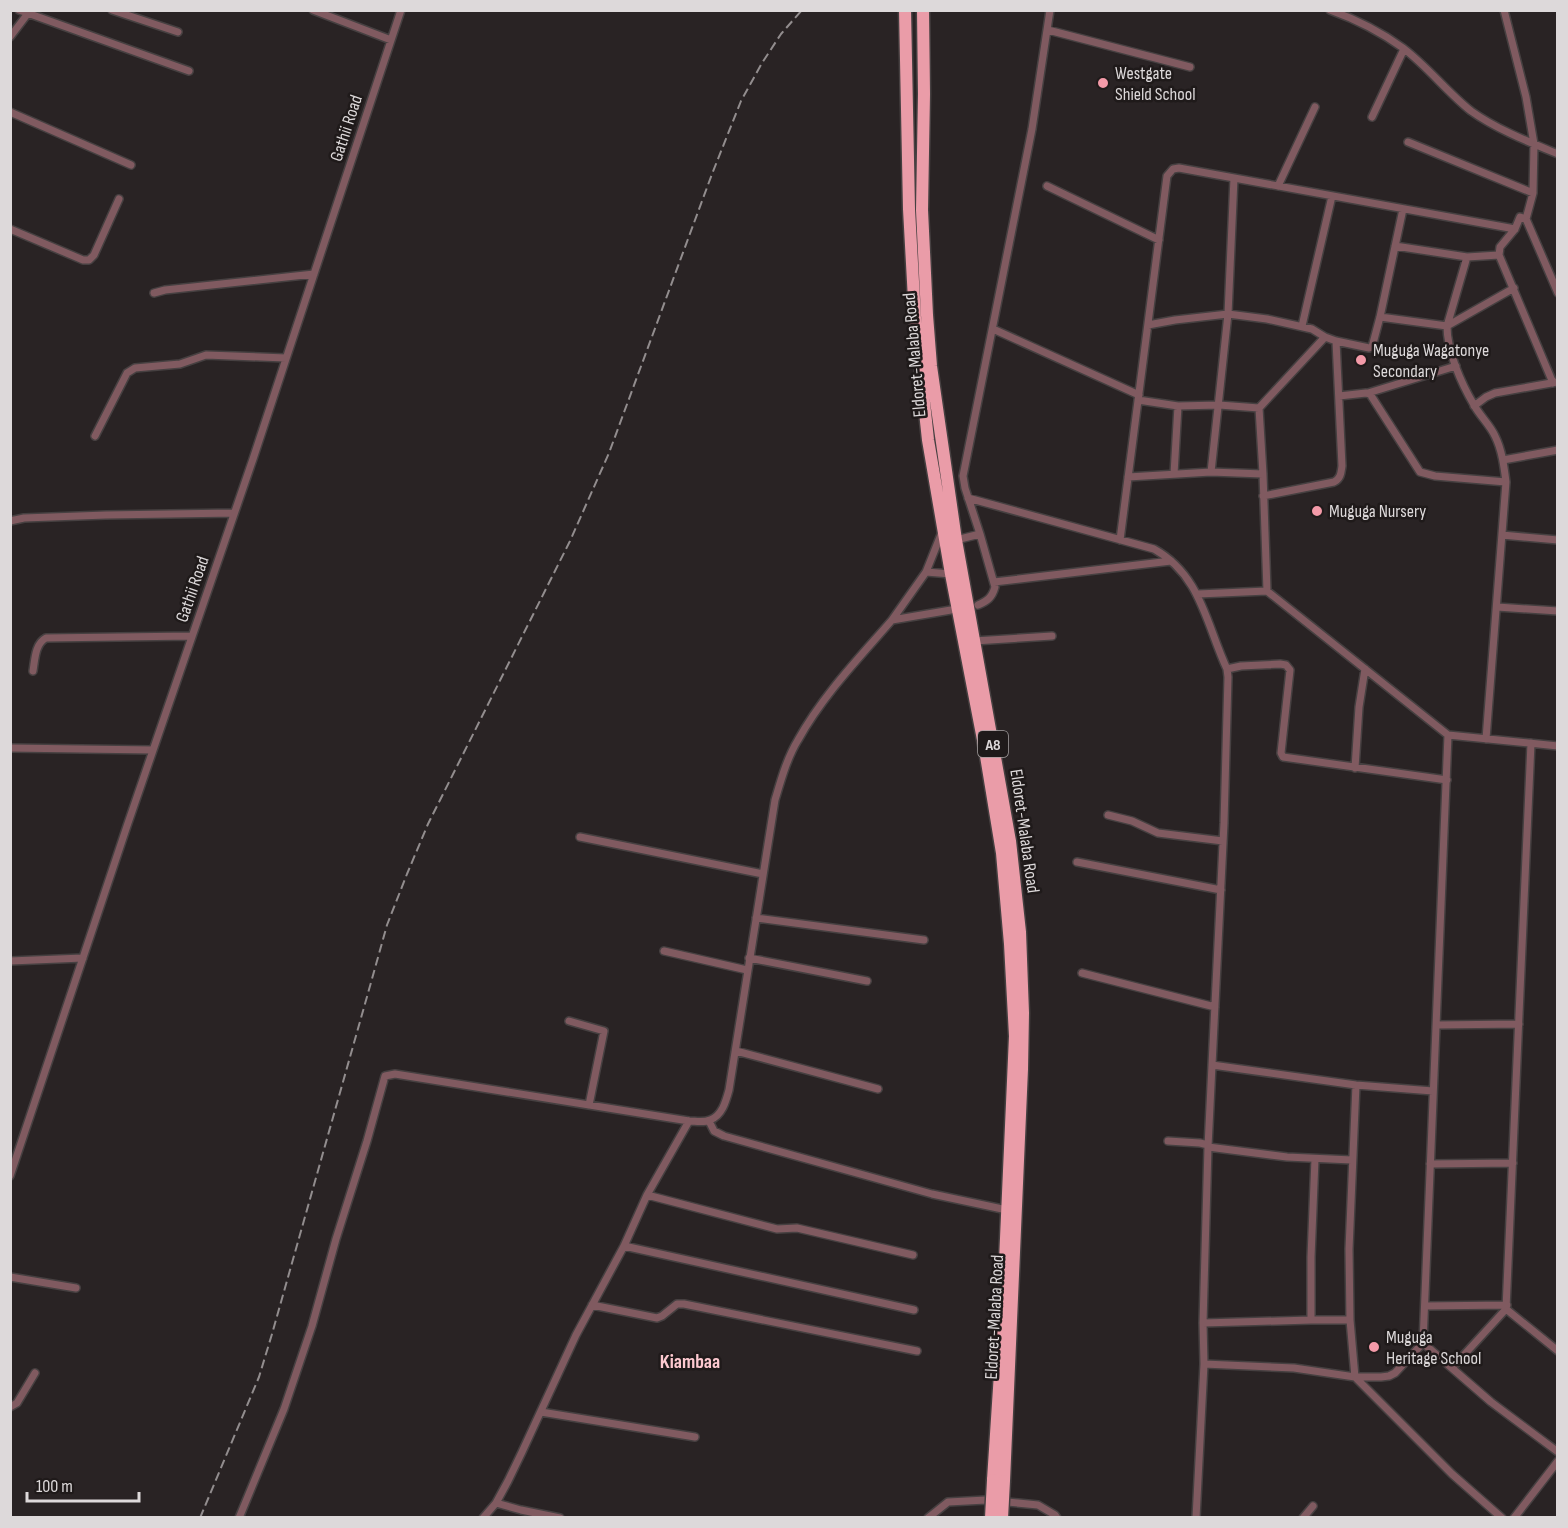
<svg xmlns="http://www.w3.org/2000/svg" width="1568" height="1528" viewBox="0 0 1568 1528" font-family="'Sofia Sans Condensed',sans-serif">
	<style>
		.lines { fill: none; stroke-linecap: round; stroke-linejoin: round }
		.minor-casing { stroke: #464041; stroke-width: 10 }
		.trunk-casing { stroke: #464041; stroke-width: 15 }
		.minor { stroke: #805a60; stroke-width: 7 }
		.trunk { stroke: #ea9ca8; stroke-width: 12 }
		.rail { stroke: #928d8e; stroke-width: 2; stroke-dasharray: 9 4.5; stroke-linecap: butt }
		.trunk-bridge-casing { stroke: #464041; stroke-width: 15; stroke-linecap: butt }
		.trunk-bridge { stroke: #ea9ca8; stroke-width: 12 }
		.poi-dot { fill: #f39aa8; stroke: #1f1a1a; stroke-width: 2 }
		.labels { text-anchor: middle; stroke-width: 5; stroke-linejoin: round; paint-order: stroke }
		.shield { fill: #1f1a1a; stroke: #a4a0a0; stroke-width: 1.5 }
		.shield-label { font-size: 16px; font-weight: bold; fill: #ddd9da }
		.poi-label { font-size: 18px; fill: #ddd9da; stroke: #1f1a1a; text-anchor: start }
		.street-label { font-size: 18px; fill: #ddd9da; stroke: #1f1a1a }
		.neighbourhood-label { font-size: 20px; font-weight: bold; fill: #fdc9d0; stroke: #1f1a1a }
	</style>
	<rect width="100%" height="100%" fill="#292324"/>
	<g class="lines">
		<g class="minor-casing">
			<path id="minor" d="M19,10l170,61
				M112,10l66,22
				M313,10l78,30
				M1330,10c25,9 51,22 73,38 25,19 44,44 68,63 25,18 58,31 87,43
				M1504,10l22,87 8,47 -1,49 -7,26 32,74
				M1048,30l142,37
				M10,37l19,-25
				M10,112l121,53
				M1372,117l32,-68
				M1408,142l125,51
				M1047,186l112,54
				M1278,186l37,-79
				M1526,219l-6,-2 -5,12 -15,18 -1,8 54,128
				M10,229l73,31h6l5,-5 25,-56
				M1395,246l72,11 32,-2
				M1467,257l-20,69c0,25 14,57 27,79 6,11 16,20 21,31 7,14 9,30 11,46l-20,257
				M154,293l11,-3 149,-16
				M1380,317l67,9 67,-38
				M1148,325l27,-5 53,-6 39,5 45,10 13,8 11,4 33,7 3,-1 8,-30 23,-108
				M1302,326l30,-130
				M993,329l146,66
				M1368,393l88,-27
				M1339,396l27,-3 4,1 50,78 15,4 71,6
				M1138,400l40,6 41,-1 40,3
				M1474,406l12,-9 9,-4 62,-11
				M95,436l32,-63 8,-5 45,-4 26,-9 80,3
				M1503,460l55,-10
				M1211,472l17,-158 6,-136
				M1174,474l4,-68
				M1128,477l83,-5 52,2
				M1263,496l71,-14c7,-4 7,-9 8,-16l-6,-125
				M968,498l186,51c47,26 52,75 73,120l1,8 -4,146 -12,242
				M10,521l14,-3 82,-3 128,-2
				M1502,535l56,5
				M956,540l24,-6
				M1120,540l47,-364 6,-7 6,-1 336,61
				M926,572l25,2
				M994,582l177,-21
				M1267,591l-4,-117 -4,-66 66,-71
				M1198,594l69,-3 181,144 110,11
				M978,605c9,-4 14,-7 17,-18l-15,-53 -15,-46 -2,-12 69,-347 18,-119
				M1497,607l61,4
				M892,620l34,-48 16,-40
				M974,641l78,-5
				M1227,669l14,-3 39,-2 6,1 4,5 -9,83 2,4 164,23
				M33,671c2,-12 2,-27 13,-33l146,-2
				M10,748l143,2
				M1355,768l4,-61 6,-38
				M1108,815l24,6 26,12 65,8
				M580,837l183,37
				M1077,862l144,28
				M756,918l168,22
				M664,951l83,19
				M749,958l118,23
				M10,961l73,-3
				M1082,973l133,34
				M569,1021l35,10 -15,74
				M1436,1025l83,-1
				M736,1051l142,38
				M1356,1085l-7,164 1,71 5,57 97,97 50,44
				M709,1121l5,10 10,5 208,58 75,16
				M1168,1141l32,2 8,2
				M1208,1147l79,10 65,3
				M1430,1164l83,-1
				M10,1176l117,-350 126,-367 148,-449
				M647,1195l130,34 20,-1 116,27
				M624,1246l290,64
				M10,1277l66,11
				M592,1305l65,13 5,-2 15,-12h7l233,47
				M1425,1306l82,-1
				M1506,1309l52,42
				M1311,1320h39
				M1203,1323l108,-3v-63l4,-98
				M1423,1343l68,59 67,50
				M1204,1364l90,4 61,9h26l8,-1 6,-3 28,-30 25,-608
				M1452,1368l54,-59 25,-566
				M10,1407l7,-4 18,-30
				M541,1412l154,25
				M496,1503l25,7 39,8
				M239,1518l45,-109 28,-83 24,-87 31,-98 18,-65 10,-2 294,47c6,0 15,2 21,-1 12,-4 16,-19 19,-30l46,-290c6,-20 12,-42 23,-60 25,-45 61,-82 94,-120l59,-10
				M483,1518l13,-15 12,-22 14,-29 54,-117 48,-89 23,-51 42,-74
				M928,1518l20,-16 38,-2 52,5 17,10 2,3
				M1196,1518l8,-154 -1,-41 5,-176 4,-82 144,20 77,6
				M1303,1518l10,-12
				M1514,1518l44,-57"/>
		</g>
		<g class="trunk-casing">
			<path id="trunk" d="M905,10l4,199 6,109 13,122 23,134 34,176 17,103 8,91 5,92 -15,337 -7,107
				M923,10l1,84 -2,116 5,105 4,51 25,174 54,301 10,91 3,81 -1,56 -18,412"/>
		</g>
		<use href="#minor" class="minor"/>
		<use href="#trunk" class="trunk"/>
		<path class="rail" d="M200,1518l59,-141 13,-43 98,-348 17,-61 20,-51 21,-50 142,-283 39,-88 103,-279 29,-73 21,-38 19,-29 21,-24"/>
		<g class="trunk-bridge-casing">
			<path id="trunk-bridge" d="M991,1518l2,-38
				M1002,1518l2,-37"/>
		</g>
		<use href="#trunk-bridge" class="trunk-bridge"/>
	</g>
	<g class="poi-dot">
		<circle cx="1103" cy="83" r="6"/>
		<circle cx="1361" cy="360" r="6"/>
		<circle cx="1317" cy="511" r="6"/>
		<circle cx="1374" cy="1347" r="6"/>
	</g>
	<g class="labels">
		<rect class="shield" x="978" y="731" width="30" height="26" rx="4.5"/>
		<g class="shield-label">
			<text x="993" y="750">A8</text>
		</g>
		<g class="poi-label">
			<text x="1115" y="79">Westgate<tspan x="1115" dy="21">Shield School</tspan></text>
			<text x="1373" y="356">Muguga Wagatonye<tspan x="1373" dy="21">Secondary</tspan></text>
			<text x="1329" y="517">Muguga Nursery</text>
			<text x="1386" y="1343">Muguga<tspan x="1386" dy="21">Heritage School</tspan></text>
		</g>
		<g class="street-label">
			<text transform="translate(346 128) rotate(-72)" y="6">Gathii Road</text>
			<text transform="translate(914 355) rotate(-95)" y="6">Eldoret-Malaba Road</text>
			<text transform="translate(192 589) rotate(-71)" y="6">Gathii Road</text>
			<text transform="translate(1025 831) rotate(82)" y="6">Eldoret-Malaba Road</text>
			<text transform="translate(994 1317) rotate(-87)" y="6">Eldoret-Malaba Road</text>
		</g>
		<g class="neighbourhood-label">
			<text x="690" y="1368">Kiambaa</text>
		</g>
	</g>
	<rect width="1568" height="1528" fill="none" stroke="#ddd9da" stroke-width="24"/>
	<path d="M27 1492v9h112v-9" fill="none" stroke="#ddd9da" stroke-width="3"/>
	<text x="36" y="1492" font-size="18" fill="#ddd9da" stroke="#1f1a1a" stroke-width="4.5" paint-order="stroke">100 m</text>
</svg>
